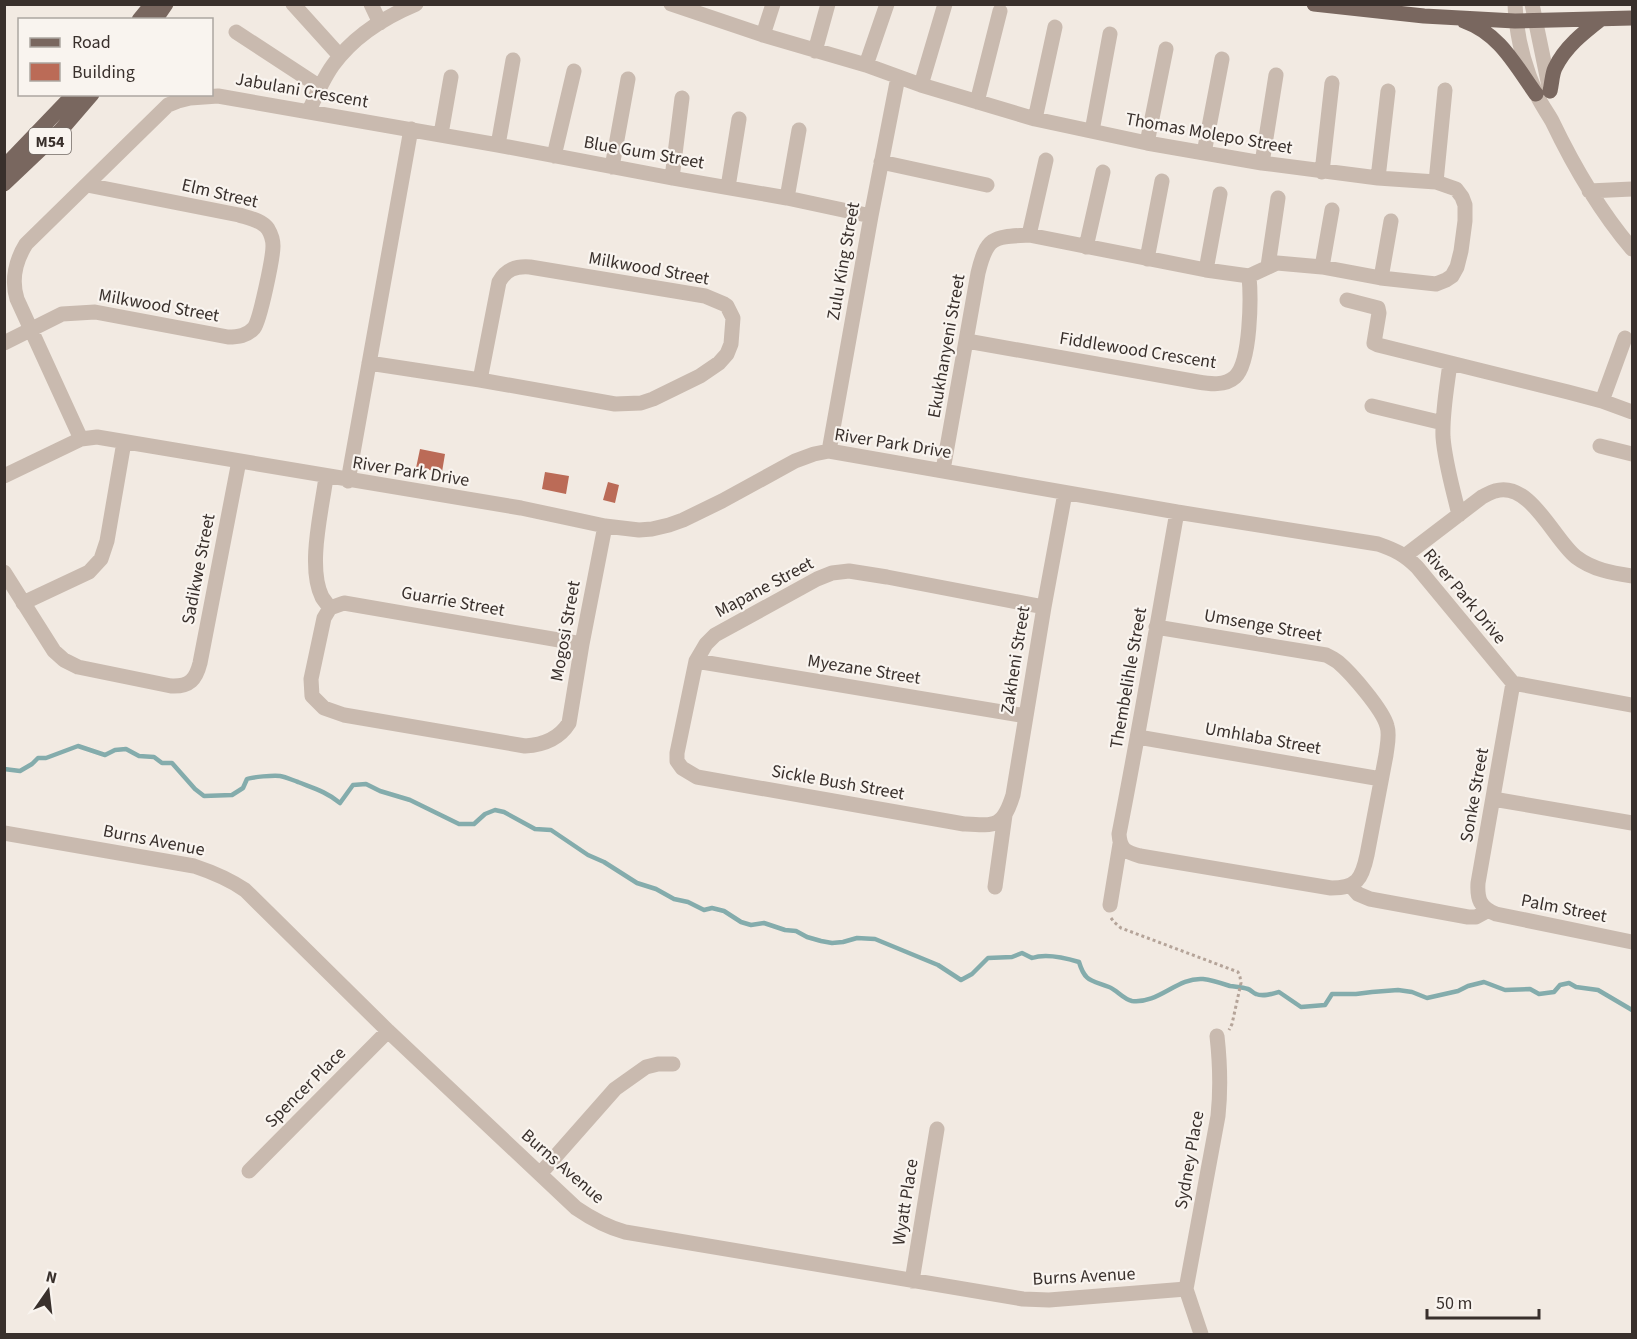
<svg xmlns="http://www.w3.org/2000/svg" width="1637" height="1339" viewBox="0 0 1637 1339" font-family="'Source Sans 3',sans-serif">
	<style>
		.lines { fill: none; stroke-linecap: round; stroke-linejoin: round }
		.stream { stroke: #84acac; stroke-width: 4.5 }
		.building { fill: #bb6b57 }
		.path { stroke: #b5a499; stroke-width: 3; stroke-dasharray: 3 3; stroke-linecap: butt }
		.minor { stroke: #c9baaf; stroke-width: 15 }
		.major { stroke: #79675f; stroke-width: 15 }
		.labels { text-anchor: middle; stroke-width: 4.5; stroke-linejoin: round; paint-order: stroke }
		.shield { fill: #f9f4ef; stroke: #736b66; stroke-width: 1.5 }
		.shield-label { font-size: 16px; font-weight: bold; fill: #39302c }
		.street-label { font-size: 18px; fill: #39302c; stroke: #f9f4ef }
	</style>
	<rect width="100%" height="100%" fill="#f2eae2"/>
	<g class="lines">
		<path class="stream" d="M4,769l16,2 12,-7 6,-6h8l32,-12 27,9 10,-5 11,-1 13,7 15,1 8,6h10l23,26 9,7 28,-1 11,-7 4,-9c5,-2 27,-4 33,-3 6,1 12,4 18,6 15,6 29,10 42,21l13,-18 13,-1 14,7 30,9 49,24h15l11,-10 10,-4 9,2 31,17 16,1 37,25 16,7 33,21 19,6 18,10 14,3 16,8 8,-2 12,3 17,11 10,3 13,-2 21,7 11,1 11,6 14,4 11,2 11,-1 14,-4 18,1 63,26 23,15 11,-6 16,-16 24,-1 10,-4 10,5c14,-5 34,0 47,4 6,20 12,18 30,25 8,3 14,12 23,14 27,3 45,-24 71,-22 9,1 18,4 27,7 6,1 12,1 18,3 3,1 5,4 8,5 7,3 16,0 23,-2l22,15 24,-2 7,-11h24l16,-2 26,-2 14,2 15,6 31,-7 10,-5 16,-4 21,8 25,-1 9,5 15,-2 6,-7 9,-2 7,4 22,3 34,20"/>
	</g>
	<path class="building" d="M420,449l25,5 -3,18 -26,-4z
		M545,472l24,4 -3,18 -24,-5z
		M608,482l11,3 -4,18 -12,-3z"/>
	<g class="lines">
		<path class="path" d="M1111,918l3,4 7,6 117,44 2,5 1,6 -9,41 -3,6"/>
		<path class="minor" d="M293,4l47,52
			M371,4l9,19
			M671,4l92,31 103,30 55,20 114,34 112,24 115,20 116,15 58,4 20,7 6,8 3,8v16l-4,30 -4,16 -5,9 -6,4 -10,4 -55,-6 -59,-11 -45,-4 -28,13
			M1515,4c1,31 9,61 21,89 4,10 11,19 16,28 22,46 47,89 80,128
			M1532,4l18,87
			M236,32l84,55
			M763,35l10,-31
			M815,51l13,-47
			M866,65l21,-61
			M921,85l24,-81
			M977,102l23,-91
			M309,111c7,-16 14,-32 24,-46 20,-28 52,-48 83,-61
			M1035,119l20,-92
			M1092,131l18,-97
			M441,134l10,-57
			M1147,143l19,-94
			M498,145l15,-85
			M1204,153l18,-94
			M554,156l20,-85
			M881,162l106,23
			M1262,163l14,-88
			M612,167l16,-88
			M1322,172l10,-89
			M672,178l10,-80
			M1378,178l10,-87
			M1436,182l9,-92
			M728,187l11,-68
			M1589,191l43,-2
			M787,198l12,-68
			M1029,235l17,-75
			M1086,247l17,-75
			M1147,259l15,-78
			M1268,266l10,-68
			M1322,267l10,-57
			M1206,270l14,-76
			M1381,278l10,-57
			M1347,300l31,8 1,5 -5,30 4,2 190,47 34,9 30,11
			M4,343l58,-29 33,-2 133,25c10,0 19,-1 26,-9 6,-8 19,-70 19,-82 0,-6 -2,-12 -5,-17 -6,-9 -19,-11 -29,-14l-152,-30
			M369,363l111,17 135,24 26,-1 12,-4 47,-23 19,-13 8,-9 4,-10 2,-26 -6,-12 -3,-2 -19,-8 -175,-29c-14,-1 -24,2 -31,15l-19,98
			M1450,363c-3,24 -8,50 -7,74 2,26 10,52 16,78
			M1602,401l23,-63
			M1372,406l71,17
			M81,439l-64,-140c-6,-19 -1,-39 9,-55l142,-139 10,-4 12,-3 28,-2 280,49 174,33 115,20 84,18
			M1600,446l32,8
			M829,451l42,-235 27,-139
			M943,470l35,-197c9,-37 15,-36 51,-38l177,35 43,6c2,21 2,86 -14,101 -10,9 -25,7 -37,5l-231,-41
			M4,476l77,-37 16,-2 424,71 84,18 34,4 13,-1 17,-4 14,-5 39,-19 73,-40 19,-7 15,-3 348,61 201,32c17,6 26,10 39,23l96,116 119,22
			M326,477c-4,32 -19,90 -4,120 2,3 5,7 8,11
			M348,481l63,-352
			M1406,555l76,-58c4,-2 9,-5 13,-6 35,-11 59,49 81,66 17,13 37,16 56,19
			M4,572l50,79 10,9 14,7 93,19c19,1 25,-7 29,-23l39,-202
			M23,603l66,-31 12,-13 6,-18 17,-99
			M1044,607l-157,-30 -38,-6 -17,2 -15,6 -102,56 -9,9 -10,17 -19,92v8l5,7 15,9 267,47c32,2 39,3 49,-29l31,-188 21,-114
			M1156,627l170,28c4,2 8,4 12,7 13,11 45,48 49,64 3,9 0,20 -1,29l-19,100c-5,24 -10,33 -36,33l-191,-32c-14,-4 -20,-6 -21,-22 21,-107 39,-215 58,-322
			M582,644l-238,-41 -14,5 -6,10 -13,61 1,17 12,12 20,7 181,31c18,-1 34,-7 44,-23l13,-79 23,-118
			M696,661l330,55
			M1513,683l-35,200c-1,16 2,25 18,31l136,28
			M1138,737l243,42
			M1493,799l139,24
			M4,833l190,33c18,6 35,13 51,24l143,141 188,177c16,11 31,19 49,24l398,67 26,1 137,-11
			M1351,886l7,8 12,5 98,18h8l11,-6
			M995,887l10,-72
			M1110,905l10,-61
			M249,1171l139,-140
			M540,1174l75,-85 31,-22 12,-3h15
			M912,1281l25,-152
			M1201,1334l-15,-45 32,-173c3,-28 2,-53 -1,-80"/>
		<path class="major" d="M1314,4l110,12 91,5 117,-3
			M139,20l13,-16
			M155,20l11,-16
			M1464,21c36,13 51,44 72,73
			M1550,91c2,-8 2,-17 5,-23 10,-21 28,-35 46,-49
			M4,167l70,-73
			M4,184l57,-54 31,-36"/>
	</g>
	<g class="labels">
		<rect class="shield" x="29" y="128" width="42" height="26" rx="4.5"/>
		<g class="shield-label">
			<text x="50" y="147">M54</text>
		</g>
		<g class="street-label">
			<text transform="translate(302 90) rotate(10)" y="6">Jabulani Crescent</text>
			<text transform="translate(1209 133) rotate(10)" y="6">Thomas Molepo Street</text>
			<text transform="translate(644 152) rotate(10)" y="6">Blue Gum Street</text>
			<text transform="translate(220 193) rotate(13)" y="6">Elm Street</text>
			<text transform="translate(843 261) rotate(-80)" y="6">Zulu King Street</text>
			<text transform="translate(649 268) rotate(10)" y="6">Milkwood Street</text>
			<text transform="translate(159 305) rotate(10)" y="6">Milkwood Street</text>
			<text transform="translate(946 346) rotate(-80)" y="6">Ekukhanyeni Street</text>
			<text transform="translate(1138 350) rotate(9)" y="6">Fiddlewood Crescent</text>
			<text transform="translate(893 443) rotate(9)" y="6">River Park Drive</text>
			<text transform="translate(411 471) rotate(9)" y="6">River Park Drive</text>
			<text transform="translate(198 569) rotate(-79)" y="6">Sadikwe Street</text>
			<text transform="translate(764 587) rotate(-28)" y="6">Mapane Street</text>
			<text transform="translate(1465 596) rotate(50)" y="6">River Park Drive</text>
			<text transform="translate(453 601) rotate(10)" y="6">Guarrie Street</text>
			<text transform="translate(1263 625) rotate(10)" y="6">Umsenge Street</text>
			<text transform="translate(565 631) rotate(-80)" y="6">Mogosi Street</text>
			<text transform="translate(1015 660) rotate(-81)" y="6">Zakheni Street</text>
			<text transform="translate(864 669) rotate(9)" y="6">Myezane Street</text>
			<text transform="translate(1128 678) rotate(-80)" y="6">Thembelihle Street</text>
			<text transform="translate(1263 738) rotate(10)" y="6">Umhlaba Street</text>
			<text transform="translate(838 782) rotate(10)" y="6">Sickle Bush Street</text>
			<text transform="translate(1474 795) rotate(-80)" y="6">Sonke Street</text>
			<text transform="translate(154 840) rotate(11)" y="6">Burns Avenue</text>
			<text transform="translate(1564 908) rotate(11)" y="6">Palm Street</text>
			<text transform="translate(305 1087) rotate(-45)" y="6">Spencer Place</text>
			<text transform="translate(1189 1160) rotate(-80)" y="6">Sydney Place</text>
			<text transform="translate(563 1166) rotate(41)" y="6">Burns Avenue</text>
			<text transform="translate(905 1202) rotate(-81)" y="6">Wyatt Place</text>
			<text transform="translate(1084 1276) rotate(-3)" y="6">Burns Avenue</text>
		</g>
	</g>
	<rect width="1637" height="1339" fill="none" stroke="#39302c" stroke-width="12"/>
	<rect x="18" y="18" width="195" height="78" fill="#f9f4ef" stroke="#aca6a1" stroke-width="1.5"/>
	<rect x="30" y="38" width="30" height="9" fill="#79675f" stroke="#aca6a1" stroke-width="1.5"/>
	<text x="72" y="48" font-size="18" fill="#39302c">Road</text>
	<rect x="30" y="63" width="30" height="18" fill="#bb6b57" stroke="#aca6a1" stroke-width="1.5"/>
	<text x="72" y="78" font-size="18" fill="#39302c">Building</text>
	<g transform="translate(48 1291) rotate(14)" stroke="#f9f4ef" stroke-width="4.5" paint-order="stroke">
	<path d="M0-4.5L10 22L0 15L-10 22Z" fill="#39302c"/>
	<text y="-9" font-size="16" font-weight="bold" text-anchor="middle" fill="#39302c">N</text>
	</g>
	<path d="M1427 1309v9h112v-9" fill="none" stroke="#39302c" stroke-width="3"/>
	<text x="1436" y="1309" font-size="18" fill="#39302c" stroke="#f9f4ef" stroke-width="4.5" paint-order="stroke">50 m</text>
</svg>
